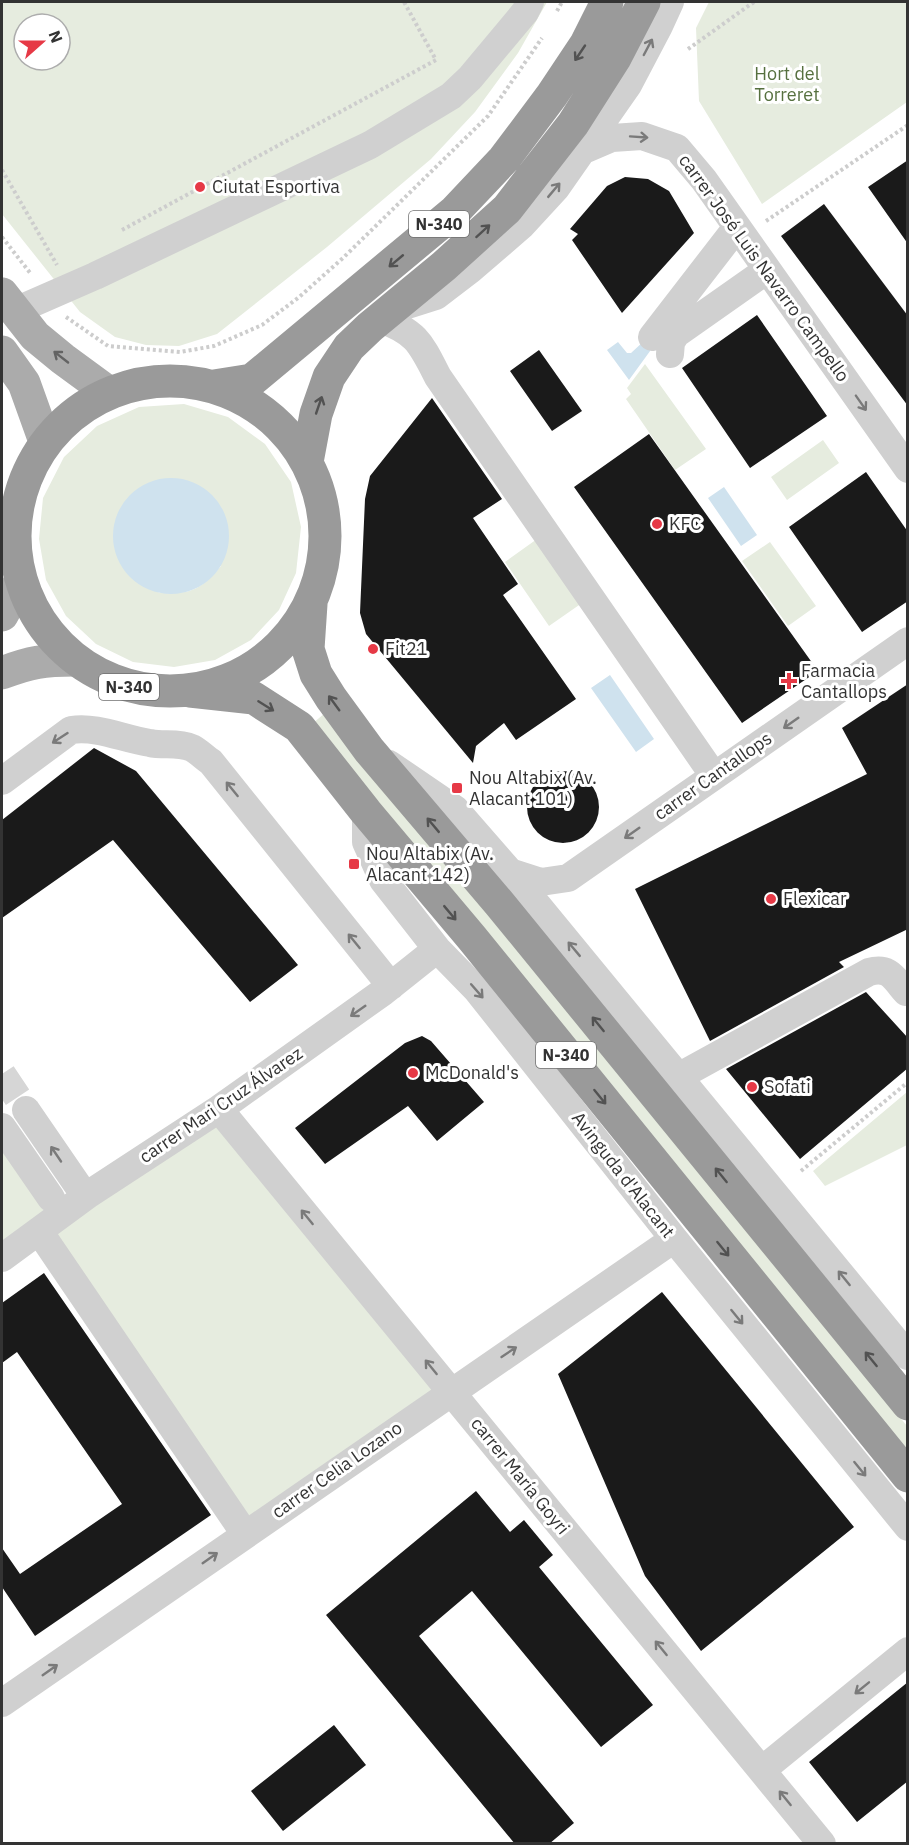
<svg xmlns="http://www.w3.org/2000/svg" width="909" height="1845" viewBox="0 0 909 1845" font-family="'IBM Plex Sans',sans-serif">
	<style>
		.green { fill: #e6ecdf; fill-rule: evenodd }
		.water { fill: #cfe2ee }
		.building { fill: #1a1a1a }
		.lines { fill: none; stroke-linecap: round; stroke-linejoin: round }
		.minor-tunnel { stroke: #d6d6d6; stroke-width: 28; stroke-dasharray: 28 14; stroke-linecap: butt }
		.path { stroke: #cdcdcd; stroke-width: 4; stroke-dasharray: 3 3; stroke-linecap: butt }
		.minor { stroke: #d0d0d0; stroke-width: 28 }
		.major { stroke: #ababab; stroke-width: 33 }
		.highway { stroke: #9a9a9a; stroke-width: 33 }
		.oneway { stroke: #7a7a7a }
		.oneway2 { stroke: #525252 }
		.oneway3 { stroke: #636363 }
		.poi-dot { fill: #e63946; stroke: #fff; stroke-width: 2 }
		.labels { text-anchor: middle; stroke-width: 6; stroke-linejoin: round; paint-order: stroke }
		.shield { fill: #fff; stroke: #707070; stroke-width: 1.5 }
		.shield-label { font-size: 16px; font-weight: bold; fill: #333 }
		.park-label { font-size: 18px; fill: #56703f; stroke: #fff }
		.poi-label { font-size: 18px; fill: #333; stroke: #fff; text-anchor: start }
		.street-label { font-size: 18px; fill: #333; stroke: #fff }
	</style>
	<rect width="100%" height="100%" fill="#fff"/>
	<path class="green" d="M2,2h545l-29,51 -43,59 -44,47 -104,88 -110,87 -38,12 -33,-1 -31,-8 -35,-25 -78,-98zM24,24h36v36h-36z
		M709,2h198v100l-145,102 -63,-103 -3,-73z
		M645,364l61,85 -31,21 -49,-71 5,-5 -4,-6z
		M184,404l44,13 37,27 26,38 10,45 -5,46 -17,37 -28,30 -36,20 -41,7 -41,-5 -37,-18 -30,-28 -20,-36 -7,-41 4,-41 21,-41 33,-31 42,-19zM221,566c-22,25 -29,28 -63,27z
		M823,440l16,23 -52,37 -16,-23z
		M537,539l45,64 -33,23 -44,-64z
		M770,542l46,64 -28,20 -46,-65z
		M325,713l582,713v27l-595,-729z
		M907,1092v53l-82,41 -12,-15z
		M219,1109l232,283 -206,142 -205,-302 -38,26v-110l51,72z"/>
	<path class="water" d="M644,341l9,6 -24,33 -22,-30 11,-8 9,11h4z
		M113 536a58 58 0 1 1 116 0a58 58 0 1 1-116 0Z
		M724,487l33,48 -16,11 -33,-48z
		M610,675l44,64 -18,13 -45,-64z"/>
	<path class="building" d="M908,160v84l-40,-57z
		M625,177l23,2 21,12 25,42 -72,80 -50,-73 6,-6 -8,-5 37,-43z
		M824,204l84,112v90l-127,-170z
		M757,315l70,101 -77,52 -68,-100z
		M539,350l43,61 -30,20 -42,-60z
		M432,398l70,101 -29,19 45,66 -15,11 73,104 -60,41 -12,-17 -28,23 -3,17 -107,-129 -6,-21 5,-114 5,-23z
		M649,434l169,237 -76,52 -168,-236z
		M866,472l42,60v69l-46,31 -73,-105z
		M908,684v245l-69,33 5,5 -134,74 -75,-152 232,-115 -25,-46z
		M94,748l42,23 162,194 -48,37 -137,-162 -111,78v-98z
		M527 807a36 36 0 1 1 72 0a36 36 0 1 1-72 0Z
		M866,992l42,46v30l-108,91 -74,-90z
		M422,1036l9,5 53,61 -47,39 -29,-35 -83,58 -30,-36 110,-85z
		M44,1273l167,242 -176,121 -33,-49v-39l18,26 102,-70 -105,-152 -15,11v-60z
		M662,1292l192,235 -153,124 -56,-75 -87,-202z
		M476,1491l34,41 14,-12 29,35 -14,12 114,138 -52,42 -129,-156 -53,45 155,187 -25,21h-34l-189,-229z
		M908,1682v99l-51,41 -48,-60z
		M334,1725l32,40 -83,66 -32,-40z"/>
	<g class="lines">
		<path class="minor-tunnel" d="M2,1074l24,36"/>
		<path class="path" d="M557,11l5,-9
			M688,49l66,-47
			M2,170l55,95
			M766,221l142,-96
			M122,230l314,-170 -32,-58
			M2,237l29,37
			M66,317l42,29 72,6 34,-6 48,-21 36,-27 45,-40 145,-142 54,-78
			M801,1171l107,-89"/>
		<path class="minor" d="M584,150l28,-12 30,-2 35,12 27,32 204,289
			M395,309l41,-13 34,-26 51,-44 35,-38 72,-103 31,-59 11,-24
			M15,311l80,-35 275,-131 81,-49 19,-18 55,-66 5,-10
			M380,319c37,13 41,25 58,58l276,399
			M652,337l85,-110
			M670,354l1,-12 5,-8 91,-64
			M389,764l66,45 55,63 398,484
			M2,781l69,-51c27,-4 52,9 79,13 13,3 28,-1 42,5 6,3 13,10 19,14l180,224
			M366,812v30l17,38 54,69 40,41 197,249 234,288
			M510,872l31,10 27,-4 340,-237
			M678,1077l191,-105c20,-6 25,6 37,20
			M219,1109l603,735
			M26,1110l57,83 6,1
			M2,1127l49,71
			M39,1231l206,303
			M2,1258l87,-64 130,-85 164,-117 54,-43
			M2,1703l672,-464
			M762,1770l146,-119"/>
		<path class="major" d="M2,294l33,42 28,23 45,33
			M2,352l22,31 19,53
			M2,615l18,-33
			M2,673c28,-11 42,-13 73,-13"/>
		<path class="highway" d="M15 536a155 155 0 1 1 310 0a155 155 0 1 1-310 0Z
			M214,386l38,-6 202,-168 50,-53 48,-64 34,-51 21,-42
			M307,462l9,-48 13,-37 20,-30 21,-20 74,-61 63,-57 66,-85 42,-66 29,-56
			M311,604l-3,45 8,25 15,24 38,52 130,153 409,501
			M190,691l64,7 45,29 67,85 106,126 436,538"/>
	</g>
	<defs><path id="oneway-shaft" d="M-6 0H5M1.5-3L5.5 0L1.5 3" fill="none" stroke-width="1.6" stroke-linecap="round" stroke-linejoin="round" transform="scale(1.5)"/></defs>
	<g class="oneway">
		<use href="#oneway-shaft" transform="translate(648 47) rotate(-62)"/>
		<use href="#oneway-shaft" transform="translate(639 137) rotate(4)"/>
		<use href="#oneway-shaft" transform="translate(554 190) rotate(-50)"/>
		<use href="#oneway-shaft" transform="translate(861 403) rotate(55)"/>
		<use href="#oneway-shaft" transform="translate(791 723) rotate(145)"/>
		<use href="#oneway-shaft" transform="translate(60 738) rotate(147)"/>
		<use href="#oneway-shaft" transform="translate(232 789) rotate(-129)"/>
		<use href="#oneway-shaft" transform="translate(632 833) rotate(145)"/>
		<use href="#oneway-shaft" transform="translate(354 941) rotate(-129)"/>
		<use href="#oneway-shaft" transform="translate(574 949) rotate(-130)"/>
		<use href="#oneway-shaft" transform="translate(477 991) rotate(49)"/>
		<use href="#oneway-shaft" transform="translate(358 1011) rotate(145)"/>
		<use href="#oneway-shaft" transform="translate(56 1154) rotate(-124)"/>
		<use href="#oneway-shaft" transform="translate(307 1217) rotate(-129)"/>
		<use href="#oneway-shaft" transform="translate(844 1278) rotate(-129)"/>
		<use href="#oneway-shaft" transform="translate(737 1317) rotate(51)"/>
		<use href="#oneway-shaft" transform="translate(509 1352) rotate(-34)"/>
		<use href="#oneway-shaft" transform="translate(431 1367) rotate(-129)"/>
		<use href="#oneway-shaft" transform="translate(860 1469) rotate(51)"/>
		<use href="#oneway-shaft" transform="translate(210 1558) rotate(-35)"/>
		<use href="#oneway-shaft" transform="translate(661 1648) rotate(-129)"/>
		<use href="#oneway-shaft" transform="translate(50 1670) rotate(-35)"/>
		<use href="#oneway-shaft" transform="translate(862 1688) rotate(141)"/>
		<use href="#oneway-shaft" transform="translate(785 1798) rotate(-129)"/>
	</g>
	<g class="oneway2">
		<use href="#oneway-shaft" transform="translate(580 53) rotate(124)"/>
		<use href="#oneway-shaft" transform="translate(483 231) rotate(-42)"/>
		<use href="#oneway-shaft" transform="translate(396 261) rotate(140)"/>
		<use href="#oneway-shaft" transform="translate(319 405) rotate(-71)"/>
		<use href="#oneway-shaft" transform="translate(334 703) rotate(-126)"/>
		<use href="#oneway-shaft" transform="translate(266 706) rotate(32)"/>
		<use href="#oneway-shaft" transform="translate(433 825) rotate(-130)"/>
		<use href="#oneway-shaft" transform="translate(450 913) rotate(50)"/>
		<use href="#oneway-shaft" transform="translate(598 1024) rotate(-129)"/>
		<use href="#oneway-shaft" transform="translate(600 1097) rotate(51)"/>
		<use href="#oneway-shaft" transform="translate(721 1175) rotate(-129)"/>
		<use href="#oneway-shaft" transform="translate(723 1249) rotate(51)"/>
		<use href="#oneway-shaft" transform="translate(871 1359) rotate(-129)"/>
	</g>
	<use class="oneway3" href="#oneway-shaft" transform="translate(61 357) rotate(-142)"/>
	<g class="poi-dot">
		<circle cx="200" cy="187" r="6"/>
		<circle cx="657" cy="524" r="6"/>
		<circle cx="373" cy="649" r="6"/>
		<path d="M786 672h6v6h6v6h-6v6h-6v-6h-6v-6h6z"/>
		<rect x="451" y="782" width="12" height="12" rx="3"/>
		<rect x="348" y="858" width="12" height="12" rx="3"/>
		<circle cx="771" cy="899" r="6"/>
		<circle cx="413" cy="1073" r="6"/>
		<circle cx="752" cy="1087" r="6"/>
	</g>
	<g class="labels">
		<g class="shield">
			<rect x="409" y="211" width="60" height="26" rx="4.5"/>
			<rect x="99" y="674" width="60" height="26" rx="4.5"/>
			<rect x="536" y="1042" width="60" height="26" rx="4.5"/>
		</g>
		<g class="shield-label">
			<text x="439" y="230">N-340</text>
			<text x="129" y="693">N-340</text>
			<text x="566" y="1061">N-340</text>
		</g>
		<g class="park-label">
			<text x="787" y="80">Hort del<tspan x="787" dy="21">Torreret</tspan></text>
		</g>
		<g class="poi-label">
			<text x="212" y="193">Ciutat Esportiva</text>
			<text x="669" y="530">KFC</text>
			<text x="385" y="655">Fit21</text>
			<text x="801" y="677">Farmacia<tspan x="801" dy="21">Cantallops</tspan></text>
			<text x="469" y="784">Nou Altabix (Av.<tspan x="469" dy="21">Alacant 101)</tspan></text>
			<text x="366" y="860">Nou Altabix (Av.<tspan x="366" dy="21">Alacant 142)</tspan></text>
			<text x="783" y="905">Flexicar</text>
			<text x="425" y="1079">McDonald's</text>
			<text x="764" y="1093">Sofati</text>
		</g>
		<g class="street-label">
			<text transform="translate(764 268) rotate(54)" y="6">carrer José Luis Navarro Campello</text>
			<text transform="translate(713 776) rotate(-35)" y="6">carrer Cantallops</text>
			<text transform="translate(221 1105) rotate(-34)" y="6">carrer Mari Cruz Álvarez</text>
			<text transform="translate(623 1175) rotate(52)" y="6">Avinguda d'Alacant</text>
			<text transform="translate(337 1470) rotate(-35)" y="6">carrer Celia Lozano</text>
			<text transform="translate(520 1476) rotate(51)" y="6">carrer María Goyri</text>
		</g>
	</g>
	<rect width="909" height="1845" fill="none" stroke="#333333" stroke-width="6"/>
	<g transform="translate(42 42) rotate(69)"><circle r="28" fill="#ffffff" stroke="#adadad" stroke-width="1.5"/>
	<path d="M0-4.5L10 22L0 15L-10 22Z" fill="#e63946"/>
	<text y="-9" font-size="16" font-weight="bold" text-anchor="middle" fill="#333333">N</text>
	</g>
</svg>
